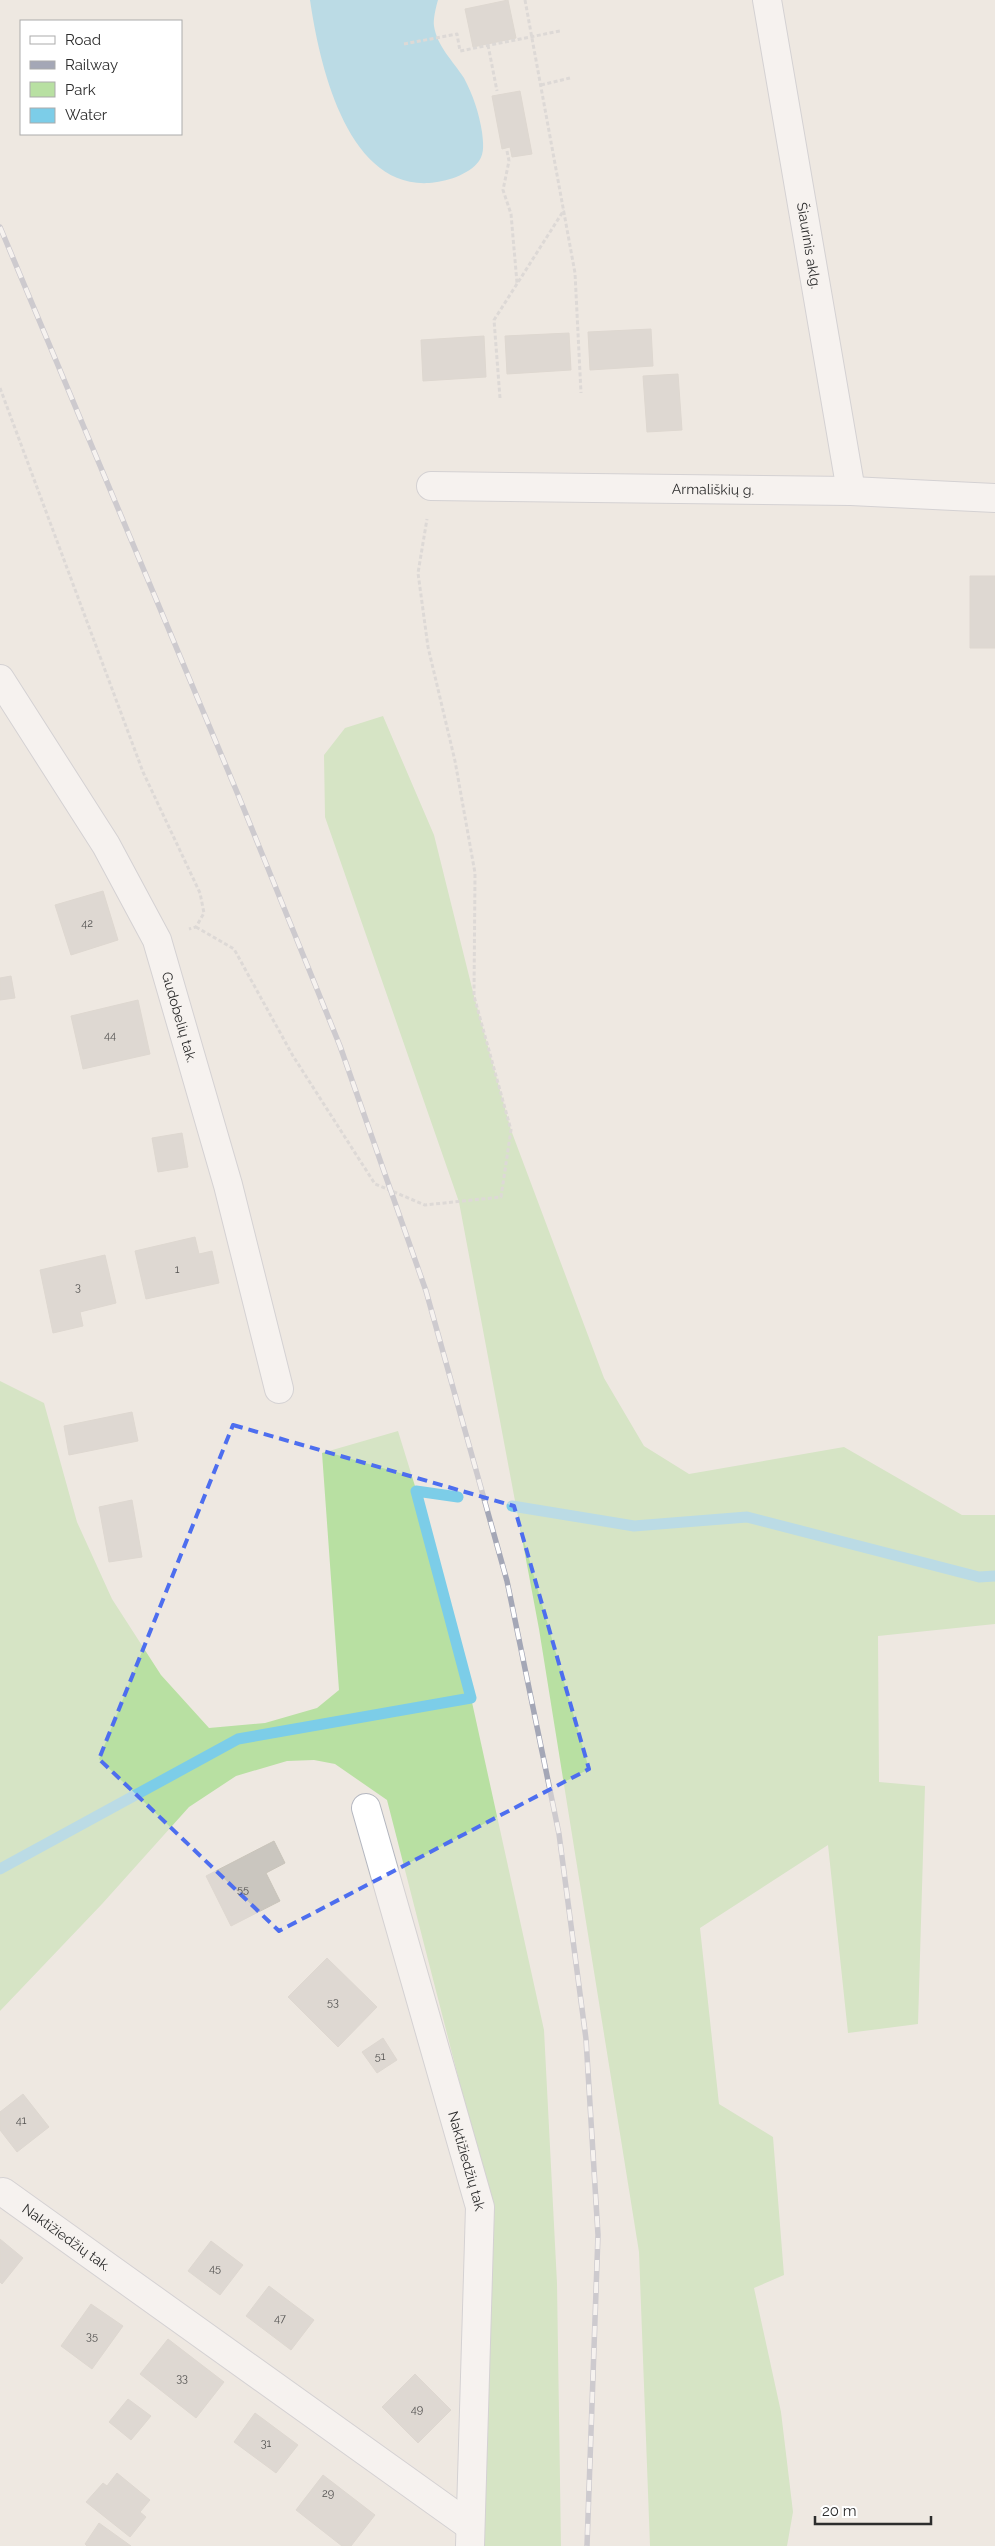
<svg xmlns="http://www.w3.org/2000/svg" width="995" height="2546" viewBox="0 0 995 2546" font-family="Raleway,sans-serif">
	<style>
		.green { fill: #b8e0a2 }
		.water { fill: #7ccde8 }
		.lines { fill: none; stroke-linecap: round; stroke-linejoin: round }
		.stream { stroke: #7ccde8; stroke-width: 11 }
		.building { fill: #cac6bf; stroke: #c9c4ba }
		.minor-casing { stroke: #b4b7c0; stroke-width: 30 }
		.path { stroke: #c8c8c8; stroke-width: 3; stroke-dasharray: 4 2.5; stroke-linecap: butt }
		.minor { stroke: #fff; stroke-width: 28 }
		.rail-casing { stroke: #a4a7b6; stroke-width: 5.5 }
		.rail { stroke: #fff; stroke-width: 4; stroke-dasharray: 11; stroke-linecap: butt }
		.marked { fill: none; stroke: #4d6eef; stroke-width: 4; stroke-dasharray: 10 6; stroke-linejoin: round }
		.labels { text-anchor: middle; stroke-width: 4; stroke-linejoin: round; paint-order: stroke }
		.number-label { font-size: 11px; fill: #545352 }
		.street-label { font-size: 14px; fill: #2d2d2d; stroke: #fff }
	</style>
	<rect width="100%" height="100%" fill="#eee8e1"/>
	<path class="green" d="M383,716l51,119 40,161 37,134 93,248 40,68 45,28 155,-27 118,68h33v109l-117,12 1,146 46,4 -7,238 -70,9 -20,-188 -128,83 19,176 54,33 11,138 -30,13 27,124 12,100 -6,34h-137l-11,-294 -100,-623 -80,-427 -134,-385 -1,-62 21,-27z
		M0,1381l44,22 33,119 35,77 49,76 48,53 56,-5 52,-15 22,-18 -17,-237 76,-22 50,162 96,437 13,253 4,263h-79l9,-341 -104,-405 -52,-36 -21,-4 -27,1 -51,15 -47,31 -87,97 -102,107z"/>
	<path class="water" d="M310,0h128c-2,7 -5,19 -4,26 3,20 19,35 30,52 9,17 15,35 18,54 1,9 3,21 -3,29 -10,14 -34,21 -50,22 -83,5 -110,-121 -119,-183z"/>
	<g class="lines">
		<path class="stream" d="M512,1506l122,20 113,-9 232,60 16,-1
			M0,1869l238,-130 233,-41 -55,-207 42,6"/>
	</g>
	<path class="building" d="M508,0l8,38 -43,9 -8,-38z
		M520,91l12,63 -20,3 -2,-10 -8,2 -10,-53z
		M651,329l2,37 -63,4 -2,-38z
		M569,333l2,37 -64,4 -2,-38z
		M484,336l2,41 -63,4 -2,-41z
		M678,374l4,56 -35,2 -4,-56z
		M970,576h25v72h-25z
		M103,891l15,49 -47,15 -16,-50z
		M11,976l4,22 -15,2v-22z
		M138,1000l12,54 -67,15 -12,-53z
		M182,1133l6,34 -30,5 -6,-34z
		M195,1237l4,17 13,-3 7,32 -73,16 -11,-48z
		M105,1255l11,48 -36,9 3,14 -30,7 -13,-63z
		M132,1412l6,29 -69,14 -5,-29z
		M132,1500l10,57 -33,5 -10,-55z
		M274,1841l11,22 -19,10 14,28 -49,25 -25,-50z
		M327,1958l50,49 -39,40 -50,-50z
		M383,2038l14,22 -20,13 -15,-21z
		M23,2094l26,33 -32,25 -17,-22v-18z
		M0,2239l23,19 -21,26 -2,-2z
		M211,2241l32,24 -23,30 -32,-24z
		M269,2286l45,34 -23,30 -45,-34z
		M91,2304l32,22 -31,43 -31,-23z
		M168,2339l56,43 -28,36 -56,-44z
		M415,2374l36,36 -33,33 -36,-36z
		M128,2399l23,17 -20,24 -22,-18z
		M255,2413l43,32 -22,28 -42,-31z
		M117,2473l33,27 -10,12 6,5 -16,20 -44,-35 17,-19 4,3z
		M323,2475l52,40 -24,31h-9l-46,-36z
		M99,2523l32,23h-44l-2,-2z"/>
	<g class="lines">
		<g class="minor-casing">
			<g id="minor">
				<path id="s1" d="M767,0l84,491"/>
				<path id="s2" d="M431,486l420,5 144,7"/>
				<path id="s3" d="M0,679l106,166 51,95 71,245 51,204"/>
				<path id="s4" d="M366,1808l114,399 -10,339"/>
				<path id="s5" d="M3,2192l467,334"/>
			</g>
		</g>
		<path class="path" d="M525,0l50,273 6,120
			M404,44l53,-10 3,17 100,-20
			M488,45l9,46
			M541,85l29,-7
			M507,151l2,10 -6,29 8,24 6,69
			M0,388l143,384 57,121 4,20 -8,14 -7,2
			M500,398l-6,-78 70,-110
			M196,927l38,22 59,107 82,128 50,21 76,-8 10,-67 -37,-134 1,-123 -20,-112 -27,-114 -10,-74 9,-54"/>
		<use href="#minor" class="minor"/>
		<g class="rail-casing">
			<path id="rail" d="M0,227l239,570 101,249 86,245 81,290 52,253 27,205 12,196 -11,311"/>
		</g>
		<use href="#rail" class="rail"/>
	</g>
	<path d="M0 0H995V2546H0ZM233,1425l281,81 75,263 -310,162 -180,-172z" fill="#eee8e1" fill-opacity=".55" fill-rule="evenodd"/>
	<path class="marked" d="M233,1425l281,81 75,263 -310,162 -180,-172z"/>
	<g class="labels">
		<g class="number-label">
			<text x="87" y="927">42</text>
			<text x="110" y="1039">44</text>
			<text x="177" y="1273">1</text>
			<text x="78" y="1291">3</text>
			<text x="243" y="1893">55</text>
			<text x="333" y="2006">53</text>
			<text x="380" y="2060">51</text>
			<text x="21" y="2124">41</text>
			<text x="215" y="2272">45</text>
			<text x="280" y="2322">47</text>
			<text x="92" y="2340">35</text>
			<text x="182" y="2382">33</text>
			<text x="417" y="2413">49</text>
			<text x="266" y="2447">31</text>
			<text x="328" y="2497">29</text>
		</g>
		<g class="street-label">
			<text dy="5" stroke="none"><textPath href="#s1" startOffset="249">Šiaurinis aklg.</textPath></text>
			<text dy="5" stroke="none"><textPath href="#s2" startOffset="282">Armališkių g.</textPath></text>
			<text dy="5" stroke="none"><textPath href="#s3" startOffset="385">Gudobelių tak.</textPath></text>
			<text dy="5" stroke="none"><textPath href="#s4" startOffset="368">Naktižiedžių tak.</textPath></text>
			<text dy="5" stroke="none"><textPath href="#s5" startOffset="78">Naktižiedžių tak.</textPath></text>
		</g>
	</g>
	<rect x="20" y="20" width="162" height="115" fill="#ffffff" stroke="#ababab"/>
	<rect x="30" y="36" width="25" height="8" fill="#ffffff" stroke="#ababab"/>
	<text x="65" y="45" font-size="15" fill="#2d2d2d">Road</text>
	<rect x="30" y="61" width="25" height="8" fill="#a4a7b6" stroke="#ababab"/>
	<text x="65" y="70" font-size="15" fill="#2d2d2d">Railway</text>
	<rect x="30" y="82" width="25" height="15" fill="#b8e0a2" stroke="#ababab"/>
	<text x="65" y="95" font-size="15" fill="#2d2d2d">Park</text>
	<rect x="30" y="108" width="25" height="15" fill="#7ccde8" stroke="#ababab"/>
	<text x="65" y="120" font-size="15" fill="#2d2d2d">Water</text>
	<path d="M815 2516v8h116v-8" fill="none" stroke="#2d2d2d" stroke-width="2.5"/>
	<text x="822" y="2516" font-size="15" fill="#2d2d2d" stroke="#ffffff" stroke-width="4" paint-order="stroke">20 m</text>
</svg>
